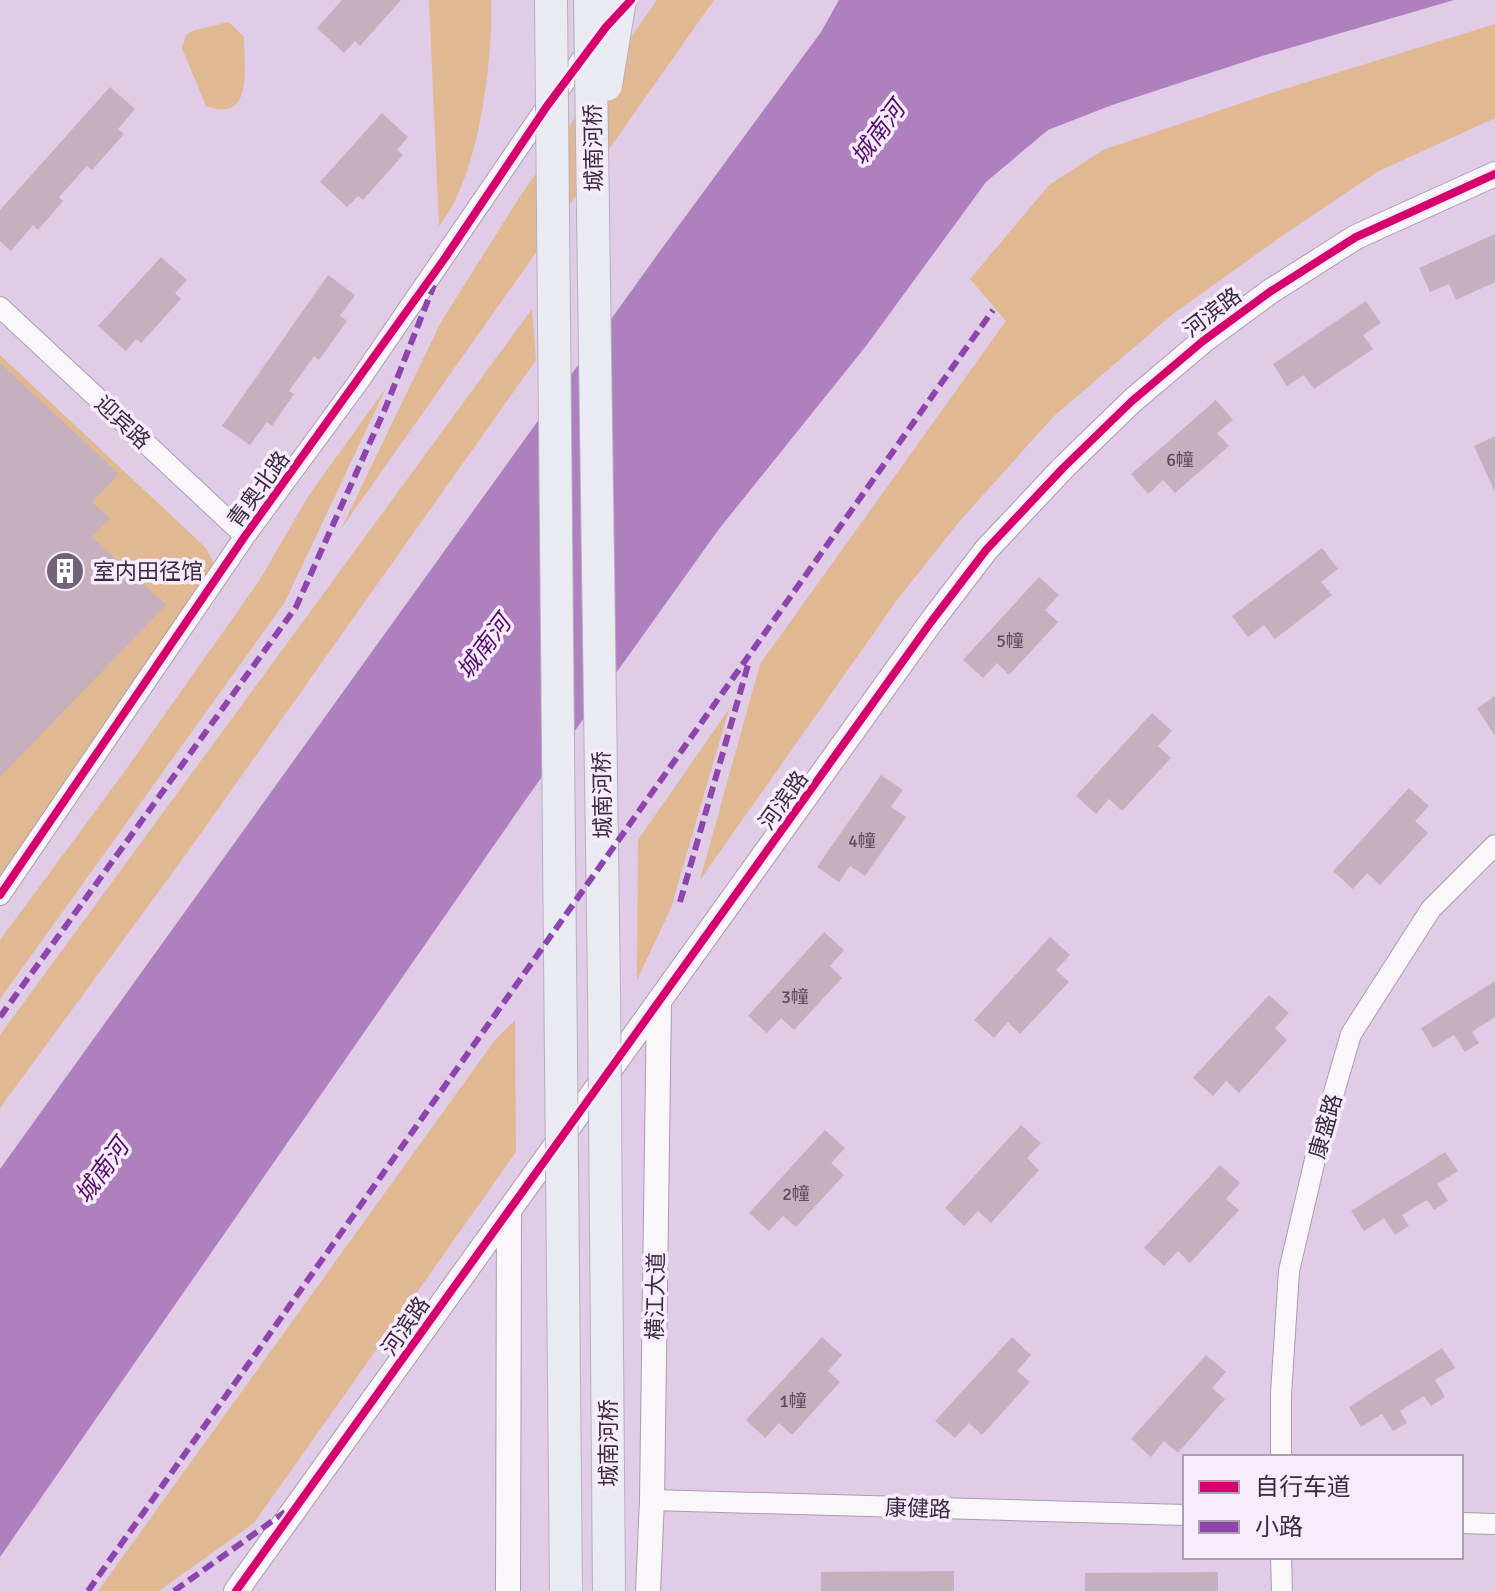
<svg xmlns="http://www.w3.org/2000/svg" width="1495" height="1591" viewBox="0 0 1495 1591" font-family="Signika,'Noto Sans SC',sans-serif">
	<style>
		.green { fill: #e0b892 }
		.water { fill: #ae80be }
		.building { fill: #c6b0bd }
		.lines { fill: none; stroke-linecap: round; stroke-linejoin: round }
		.minor-casing { stroke: #ab9bb1; stroke-width: 22 }
		.tertiary-casing { stroke: #ab9bb1; stroke-width: 26 }
		.minor { stroke: #faf7fb; stroke-width: 20 }
		.tertiary { stroke: #faf7fb; stroke-width: 24 }
		.trunk-bridge-casing { stroke: #b6afc2; stroke-width: 34; stroke-linecap: butt }
		.trunk-bridge { stroke: #eaeaf2; stroke-width: 32 }
		.quiet { stroke: #8e44ad; stroke-width: 6; stroke-dasharray: 12 6; stroke-linecap: butt }
		.cycleway-casing { stroke: #f7ecfc; stroke-width: 13 }
		.cycleway { stroke: #d6006c; stroke-width: 8 }
		.labels { text-anchor: middle; stroke-width: 7; stroke-linejoin: round; paint-order: stroke }
		.number-label { font-size: 18px; fill: #5c4c5e }
		.street-label { font-size: 22px; fill: #392a3e; stroke: #f7ecfc }
		.poi-label { font-size: 22px; fill: #392a3e; stroke: #f7ecfc; text-anchor: start }
		.water-label { font-size: 24px; font-style: italic; fill: #560a6c; stroke: #f7ecfc }
	</style>
	<rect width="100%" height="100%" fill="#e0cce7"/>
	<path class="green" d="M429,0h62c2,61 -12,178 -52,226z
		M657,0h57l-373,529 100,-207 78,-124z
		M229,22l15,15c0,30 10,87 -38,69l-24,-58 4,-13 9,-5z
		M1495,24v94l-118,54 -98,66 -106,76 -120,103 -94,105 -62,78 -197,280 60,-216 246,-343 -36,-42 79,-94 54,-35 162,-55z
		M532,309l4,51 -352,497 -184,251v-73z
		M0,355l206,193 7,14v12l-213,303z
		M386,388l-101,214 -285,397v-59l122,-165 137,-194 50,-86z
		M729,709l-58,199 -34,72 1,-140z
		M515,1020l1,132 -262,371 -95,68h-61l397,-551z"/>
	<path class="water" d="M839,0h615l-192,56 -150,49 -64,25 -62,52 -120,164 -147,183 -195,273 -524,755v-388l660,-918 161,-219z"/>
	<path class="building" d="M342,0h59l-41,46 -5,-5 -11,12 -27,-25z
		M110,87l25,22 -17,20 6,5 -32,36 -5,-4 -28,31 4,4 -25,29 -5,-5 -22,26 -11,-10v-31z
		M382,113l26,24 -11,13 6,5 -40,45 -5,-4 -11,11 -27,-25z
		M1495,234v48l-39,18 -7,-16 -19,8 -11,-24z
		M161,257l26,23 -12,13 6,6 -40,44 -5,-4 -10,12 -28,-25z
		M328,275l27,20 -15,21 7,5 -28,39 -5,-4 -25,35 5,3 -22,32 -5,-4 -17,23 -28,-19z
		M1366,301l15,22 -18,12 10,14 -59,40 -10,-14 -17,11 -14,-22z
		M0,363l119,111 -27,28 18,16 -18,19 74,68 -166,172z
		M1216,400l17,20 -16,13 12,13 -54,47 -12,-13 -15,14 -17,-20z
		M1495,436v56l-21,-46z
		M1322,548l16,21 -17,13 11,13 -57,44 -11,-14 -16,12 -16,-21z
		M1039,577l20,18 -14,15 13,12 -49,53 -12,-12 -14,15 -20,-18z
		M1495,696v40l-18,-28z
		M1152,713l20,18 -14,15 13,12 -49,53 -13,-12 -13,15 -20,-18z
		M881,775l22,15 -12,17 15,10 -41,59 -15,-10 -11,16 -22,-15z
		M1409,788l20,18 -14,15 13,12 -48,52 -13,-12 -14,16 -20,-18z
		M824,932l20,18 -14,16 12,12 -48,52 -13,-12 -14,15 -19,-17z
		M1050,937l20,18 -14,15 13,12 -49,52 -12,-12 -14,16 -20,-18z
		M1495,981v36l-23,15 7,11 -14,9 -11,-17 -21,13 -12,-20z
		M1269,995l20,18 -14,15 12,12 -48,53 -13,-12 -13,15 -20,-18z
		M1021,1125l20,18 -14,15 12,12 -48,53 -13,-12 -14,15 -19,-18z
		M825,1130l20,18 -14,15 13,12 -48,52 -13,-11 -14,15 -20,-18z
		M1445,1152l13,19 -21,13 11,17 -14,9 -7,-10 -25,15 7,11 -14,9 -11,-17 -20,13 -13,-20z
		M1220,1165l20,18 -14,16 13,11 -49,53 -12,-12 -14,15 -20,-18z
		M822,1337l20,18 -14,16 12,11 -48,53 -13,-12 -14,15 -19,-18z
		M1012,1337l19,18 -14,16 13,11 -48,53 -13,-12 -14,15 -20,-17z
		M1442,1348l13,20 -20,12 10,17 -14,9 -7,-10 -24,15 7,12 -14,8 -11,-17 -21,13 -12,-20z
		M1206,1355l20,17 -14,16 13,11 -47,54 -14,-12 -13,16 -20,-18z
		M954,1571v20h-133v-19z
		M1218,1572v19h-133v-18z"/>
	<g class="lines">
		<g class="minor-casing">
			<path id="minor" d="M0,307l245,229
				M0,895l245,-359 114,-155 188,-275 43,-58
				M1281,1457v-63l8,-123 28,-120 34,-117 80,-125 64,-64
				M652,1500l533,15
				M1461,1523l34,1
				M1281,1557l1,34"/>
		</g>
		<g class="tertiary-casing">
			<path id="tertiary" d="M236,1591l695,-969 55,-72 77,-82 69,-67 71,-60 68,-50 85,-54 139,-63
				M508,1591l1,-380
				M648,1591l4,-91 7,-498"/>
		</g>
		<use href="#minor" class="minor"/>
		<use href="#tertiary" class="tertiary"/>
		<g class="trunk-bridge-casing">
			<path id="trunk-bridge" d="M551,0l15,1591
				M590,0l14,988 5,603
				M606,85l14,-85"/>
		</g>
		<use href="#trunk-bridge" class="trunk-bridge"/>
		<path class="quiet" d="M680,902l68,-237
			M0,1017l296,-410 89,-198 49,-124
			M88,1591l905,-1281
			M174,1591l111,-79"/>
		<g class="cycleway-casing">
			<path id="cycleway" d="M0,895l245,-359 200,-278 102,-152 59,-79 25,-27
				M236,1591l695,-969 55,-72 77,-82 69,-67 71,-60 68,-50 85,-54 139,-63"/>
		</g>
		<use href="#cycleway" class="cycleway"/>
	</g>
	<defs>
		<g id="building-disc" transform="scale(2)"><circle r="9.5" fill="#736379" stroke="#f7ecfc"/><path d="M-4-6H4V6H1V3H-1V6H-4ZM-2.5-4.3h1.7v1.8h-1.7ZM.8-4.3h1.7v1.8H.8ZM-2.5-1h1.7V.8h-1.7ZM.8-1h1.7V.8H.8Z" fill="#fff"/></g>
	</defs>
	<g fill-rule="evenodd">
		<use href="#building-disc" x="65" y="571"/>
	</g>
	<g class="labels">
		<g class="number-label">
			<text x="1180" y="466">6幢</text>
			<text x="1010" y="647">5幢</text>
			<text x="862" y="847">4幢</text>
			<text x="795" y="1003">3幢</text>
			<text x="796" y="1200">2幢</text>
			<text x="793" y="1407">1幢</text>
		</g>
		<g class="street-label">
			<text transform="translate(593 148) rotate(-91)" y="8">城南河桥</text>
			<text transform="translate(1212 312) rotate(-37)" y="8">河滨路</text>
			<text transform="translate(123 422) rotate(43)" y="8">迎宾路</text>
			<text transform="translate(258 489) rotate(-54)" y="8">青奥北路</text>
			<text transform="translate(602 795) rotate(-91)" y="8">城南河桥</text>
			<text transform="translate(783 800) rotate(-54)" y="8">河滨路</text>
			<text transform="translate(1325 1126) rotate(-74)" y="8">康盛路</text>
			<text transform="translate(655 1296) rotate(-89)" y="8">横江大道</text>
			<text transform="translate(405 1326) rotate(-55)" y="8">河滨路</text>
			<text transform="translate(608 1443) rotate(-90)" y="8">城南河桥</text>
			<text transform="translate(918 1508) rotate(2)" y="8">康健路</text>
		</g>
		<g class="poi-label">
			<text x="93" y="579">室内田径馆</text>
		</g>
		<g class="water-label">
			<text transform="translate(878 133) rotate(-53)" y="8">城南河</text>
			<text transform="translate(484 647) rotate(-53)" y="8">城南河</text>
			<text transform="translate(102 1171) rotate(-54)" y="8">城南河</text>
		</g>
	</g>
	<rect x="1183" y="1455" width="280" height="104" fill="#f7ecfc" stroke="#ab9eb0" stroke-width="2"/>
	<rect x="1199" y="1481" width="40" height="12" fill="#d6006c" stroke="#ab9eb0" stroke-width="2"/>
	<text x="1255" y="1495" font-size="24" fill="#392a3e">自行车道</text>
	<rect x="1199" y="1521" width="40" height="12" fill="#8e44ad" stroke="#ab9eb0" stroke-width="2"/>
	<text x="1255" y="1535" font-size="24" fill="#392a3e">小路</text>
</svg>
